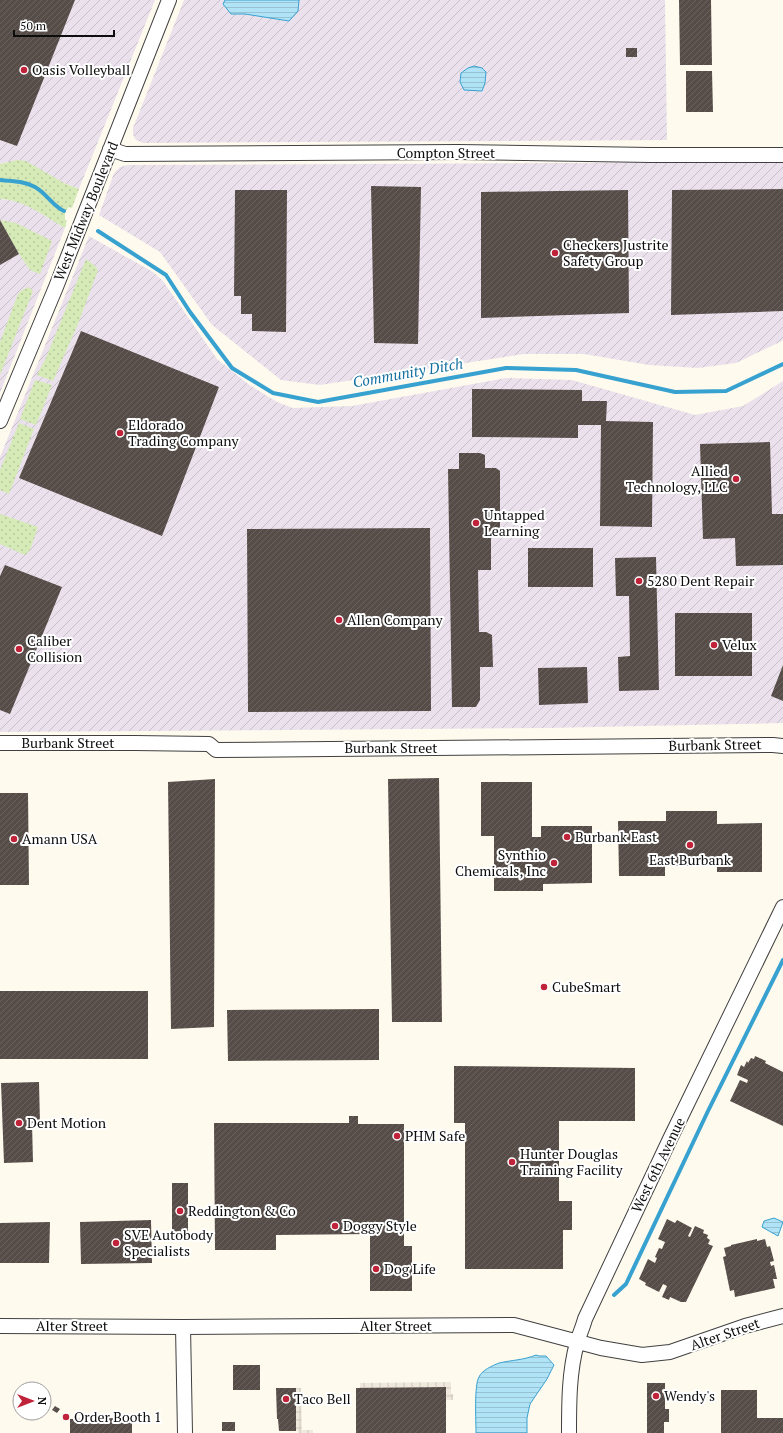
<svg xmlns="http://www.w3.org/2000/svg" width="783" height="1433" viewBox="0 0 783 1433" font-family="'PT Serif',serif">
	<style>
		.industrial { fill: url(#industrial-furrows) }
		.grass { fill: url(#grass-dots) }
		.plaza { fill: url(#plaza-grid) }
		.water { fill: url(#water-rules); stroke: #37a1d0 }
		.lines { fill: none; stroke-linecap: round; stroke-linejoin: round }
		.stream { stroke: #37a1d0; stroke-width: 4 }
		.building { fill: url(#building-hatch) }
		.minor-casing { stroke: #404040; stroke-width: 16 }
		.minor { stroke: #fff; stroke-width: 14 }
		.poi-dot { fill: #c02339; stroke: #fff; stroke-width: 1.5 }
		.labels { text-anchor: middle; stroke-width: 4; stroke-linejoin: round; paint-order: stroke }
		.poi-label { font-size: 14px; fill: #0d0d0d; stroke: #fff; text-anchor: start }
		.street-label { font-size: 14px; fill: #0d0d0d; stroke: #fff }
		.water-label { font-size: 15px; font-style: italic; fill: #1471a1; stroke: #fff }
	</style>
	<defs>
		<pattern id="industrial-furrows" width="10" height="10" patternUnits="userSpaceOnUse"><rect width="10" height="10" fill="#eae1ec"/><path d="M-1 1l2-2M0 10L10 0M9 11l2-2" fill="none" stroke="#c8c0c9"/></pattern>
		<pattern id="grass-dots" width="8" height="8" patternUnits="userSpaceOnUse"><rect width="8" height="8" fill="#d6eab7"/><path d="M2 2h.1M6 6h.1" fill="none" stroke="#b6c89c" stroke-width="1.8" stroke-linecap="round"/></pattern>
		<pattern id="plaza-grid" width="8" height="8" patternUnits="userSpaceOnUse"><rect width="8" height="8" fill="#efe8dd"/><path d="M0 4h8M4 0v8" fill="none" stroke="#ccc6bc"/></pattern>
		<pattern id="water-rules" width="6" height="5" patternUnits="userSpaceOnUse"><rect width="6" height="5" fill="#b1e3f7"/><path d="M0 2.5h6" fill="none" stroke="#97c2d3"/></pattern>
		<pattern id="building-hatch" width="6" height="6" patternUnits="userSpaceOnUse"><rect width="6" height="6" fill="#564d49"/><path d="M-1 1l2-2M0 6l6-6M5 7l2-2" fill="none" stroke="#69625f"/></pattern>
	</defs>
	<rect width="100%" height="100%" fill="#fffaee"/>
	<path class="industrial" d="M0,0h155l-76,189 -15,-6 -17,-9 -40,-12 -7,2z
		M184,0h481l2,140 -524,3 -7,-3 -3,-5v-7z
		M783,162v177l-1,2 -46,22 -38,5 -49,-3 -65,-11h-60l-204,31 -39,-5 -69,-55 -52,-73 -61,-37 15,-42 6,-6 8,-2z
		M0,199l18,2 16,8 31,19 -65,165z
		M89,236l64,36 10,9 54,78 31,25 29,18 16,6 59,-2 154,-28 66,2 123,35 48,-9 40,-25v342l-234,5 -549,4v-275z"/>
	<path class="grass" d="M17,160l9,1 38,22 15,6 -7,19 -3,-1 -4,5v8h2l-2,8c-21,-12 -40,-28 -65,-29v-35z
		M0,220l16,3 36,18 -12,33 -10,-4 -11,-16z
		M86,259l9,7 3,4 -20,54 -25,57 -16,-6 9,-17z
		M29,287l4,4 -33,84v-33l18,-48 4,-4z
		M35,380l17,5 -16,40 -16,-6z
		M19,423l15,6 -25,65 -9,-4v-20z
		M0,514l38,13 -8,23 -5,5 -25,-11z"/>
	<path class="plaza" d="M451,1382v12h2v6h-7v-13l-86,1v-5z
		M296,1388h5l1,42h11v3h-15v-2h-2z"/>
	<path class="water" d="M225,0h74l-1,11 -9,10 -44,-7h-14l-8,-10z
		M474,66l8,2 4,4 -1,11 -3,8 -18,-1 -4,-8 1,-9 7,-5z
		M774,1218l9,4 -5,14 -16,-9 2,-6z
		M536,1355l3,1h7l8,9 -7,14 -17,25 -3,14v15h-51c0,-12 -2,-48 3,-56 3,-7 13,-11 20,-14 13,-3 25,-3 37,-8z"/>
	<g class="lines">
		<path class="stream" d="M0,180c12,1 24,1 35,7 11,6 18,19 29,24
			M98,231l68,44 24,37 42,56 41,25 45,9 188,-34 70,2 99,22 51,-1 57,-27
			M614,1295l12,-11 82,-173 75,-151"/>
	</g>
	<path class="building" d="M0,0h75l-58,146 -17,-6z
		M679,0h32l1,65h-32z
		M626,48h11v9h-11z
		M686,71h26l1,41h-27z
		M371,186l50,1 -3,157 -44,-1z
		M783,189v122l-112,4 1,-125z
		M235,190h52l-1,142 -34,-1v-17h-11v-18h-7z
		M628,190l1,123 -148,5v-126z
		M0,220l19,34 -19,11z
		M81,331l138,56 -57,149 -143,-58z
		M472,389l110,1v11h25l-1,20 47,1 -1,105 -52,-1 1,-101h-23v13l-106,-1z
		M770,442l2,72h11v51l-47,1 -1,-28 -32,1 -3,-95z
		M459,453h21l5,2v13h11l4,3v64h-9v35h-13l1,62h7l6,3 1,32h-13v33l-4,7h-24l-4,-238h11z
		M430,528l1,183 -183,1 -1,-183z
		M528,548h65v39h-65z
		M656,557l3,133 -40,1 -1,-34 12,-1 -1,-60h-13l-1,-38z
		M5,565l57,22 -52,127 -10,-4v-134z
		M675,613h77v63h-77z
		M783,665v36l-12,-5z
		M587,667l1,36 -49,2 -1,-37z
		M439,778l3,244h-50l-4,-243z
		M215,779l-1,248 -43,2 -3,-247z
		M481,782h51v55h9v-11h51v57l-49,1v7h-49v-55h-13z
		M0,793h28l1,92h-29z
		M666,811h51v13l45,-1v49h-45v-6h-52v10h-46l-1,-55h48z
		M0,991h148v68h-148z
		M379,1009v51l-151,1 -1,-51z
		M755,1056l11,5 -1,2 18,9v54l-53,-25 10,-21 7,3 1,-3 -11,-5 4,-10 3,2 3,-6 1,2 3,-5 3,1z
		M454,1066l181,2v53h-76v80h13v29h-9v39h-98v-146h-11z
		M39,1082l1,41h-8l1,39 -29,1 -3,-80z
		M349,1116h9v8h46v122h8v45h-42v-57l-94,1v15h-61l-1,-127h135z
		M172,1183h16v56h-16z
		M667,1219l8,4 2,-3 15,8 -4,8 2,1 5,-11 9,4 -1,3 5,2 -1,3 3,2 -2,4 5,2 -27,56h-5l-11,-5 -1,3 -7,-3 5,-11 -4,-2 -4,8 -14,-7 1,-2 -7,-4 9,-20 7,4 2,-5 -2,-1 4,-9 3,1 3,-7 -7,-3z
		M151,1220l1,43 -71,1 -1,-42z
		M50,1222l-1,41h-49v-40z
		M757,1239v2l8,-2 2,8 3,-1 4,15 -4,1 1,4 3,-1 3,14h-4l2,9 -40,9 -1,-7 -4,1 -7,-34 3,-1 -2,-8 7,-2v-1z
		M233,1365h27v25h-27z
		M647,1383h18v26h4v13h-5v11h-17z
		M446,1387v46h-90v-45z
		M276,1388h20v43h-17l-1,-12h-1z
		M721,1390h36v28h26v15h-62z
		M55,1406l5,3 -3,4 -5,-3z
		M66,1413l4,4 -4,4 -4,-4z
		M113,1418h19v15h-62v-14z
		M222,1422h13v9h-13z"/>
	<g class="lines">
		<g class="minor-casing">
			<path id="minor" d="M110,149l15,5 333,-2 193,3h132
				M0,421l56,-134 113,-287
				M0,743h135l74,1 7,6 557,-5 10,1
				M0,1326l183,1 331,-2 87,23 41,7 28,-3 75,-26 38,-10
				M183,1327l2,106
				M569,1433c0,-30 0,-61 8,-90 2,-8 6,-16 8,-24l85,-180 113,-232"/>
		</g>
		<use href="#minor" class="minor"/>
	</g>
	<g class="poi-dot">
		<circle cx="24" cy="70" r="4"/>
		<circle cx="555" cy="253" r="4"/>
		<circle cx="120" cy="433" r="4"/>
		<circle cx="736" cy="479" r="4"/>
		<circle cx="476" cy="523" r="4"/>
		<circle cx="639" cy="581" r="4"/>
		<circle cx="339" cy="620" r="4"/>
		<circle cx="714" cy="645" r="4"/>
		<circle cx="19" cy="649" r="4"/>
		<circle cx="567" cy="837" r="4"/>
		<circle cx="14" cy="839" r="4"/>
		<circle cx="690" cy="845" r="4"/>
		<circle cx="554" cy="863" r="4"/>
		<circle cx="544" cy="987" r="4"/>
		<circle cx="19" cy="1123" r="4"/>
		<circle cx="397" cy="1136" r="4"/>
		<circle cx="512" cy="1162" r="4"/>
		<circle cx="180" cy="1211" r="4"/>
		<circle cx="335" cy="1226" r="4"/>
		<circle cx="116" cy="1243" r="4"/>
		<circle cx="376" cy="1269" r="4"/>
		<circle cx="656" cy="1396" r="4"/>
		<circle cx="286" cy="1399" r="4"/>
		<circle cx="66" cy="1417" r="4"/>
	</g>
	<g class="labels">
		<g class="poi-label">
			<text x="32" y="75">Oasis Volleyball</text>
			<text x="563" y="250">Checkers Justrite<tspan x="563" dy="16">Safety Group</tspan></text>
			<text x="128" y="430">Eldorado<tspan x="128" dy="16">Trading Company</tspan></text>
			<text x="728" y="476" text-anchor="end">Allied<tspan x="728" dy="16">Technology, LLC</tspan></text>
			<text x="484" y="520">Untapped<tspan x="484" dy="16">Learning</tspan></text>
			<text x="647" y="586">5280 Dent Repair</text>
			<text x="347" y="625">Allen Company</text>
			<text x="27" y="646">Caliber<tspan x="27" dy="16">Collision</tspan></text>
			<text x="722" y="650">Velux</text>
			<text x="575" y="842">Burbank East</text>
			<text x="22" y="844">Amann USA</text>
			<text x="546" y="860" text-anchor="end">Synthio<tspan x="546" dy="16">Chemicals, Inc</tspan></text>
			<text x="690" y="865" text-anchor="middle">East Burbank</text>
			<text x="552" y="992">CubeSmart</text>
			<text x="27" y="1128">Dent Motion</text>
			<text x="405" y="1141">PHM Safe</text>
			<text x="520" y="1159">Hunter Douglas<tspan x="520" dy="16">Training Facility</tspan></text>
			<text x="188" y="1216">Reddington &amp; Co</text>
			<text x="343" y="1231">Doggy Style</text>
			<text x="124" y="1240">SVE Autobody<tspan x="124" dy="16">Specialists</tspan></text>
			<text x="384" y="1274">Dog Life</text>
			<text x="664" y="1401">Wendy's</text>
			<text x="294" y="1404">Taco Bell</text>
			<text x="74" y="1422">Order Booth 1</text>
		</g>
		<g class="street-label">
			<text x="446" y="158">Compton Street</text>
			<text transform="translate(86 211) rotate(-68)" y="5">West Midway Boulevard</text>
			<text x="68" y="748">Burbank Street</text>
			<text transform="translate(715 745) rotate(-1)" y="5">Burbank Street</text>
			<text x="391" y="753">Burbank Street</text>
			<text transform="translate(658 1165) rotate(-64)" y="5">West 6th Avenue</text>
			<text x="72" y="1331">Alter Street</text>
			<text x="396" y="1331">Alter Street</text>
			<text transform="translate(725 1334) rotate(-19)" y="5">Alter Street</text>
		</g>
		<g class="water-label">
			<text transform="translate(408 373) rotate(-10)" y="5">Community Ditch</text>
		</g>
	</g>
	<g transform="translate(32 1401) rotate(90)"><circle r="19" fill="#ffffff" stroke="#9e9e9e"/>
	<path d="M0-3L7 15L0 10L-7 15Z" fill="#c02339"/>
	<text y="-6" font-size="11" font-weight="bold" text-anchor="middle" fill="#0d0d0d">N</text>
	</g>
	<path d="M14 30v6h100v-6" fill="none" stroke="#0d0d0d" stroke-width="2"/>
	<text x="20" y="30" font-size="12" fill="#0d0d0d" stroke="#ffffff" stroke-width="3" paint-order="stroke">50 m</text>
</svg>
